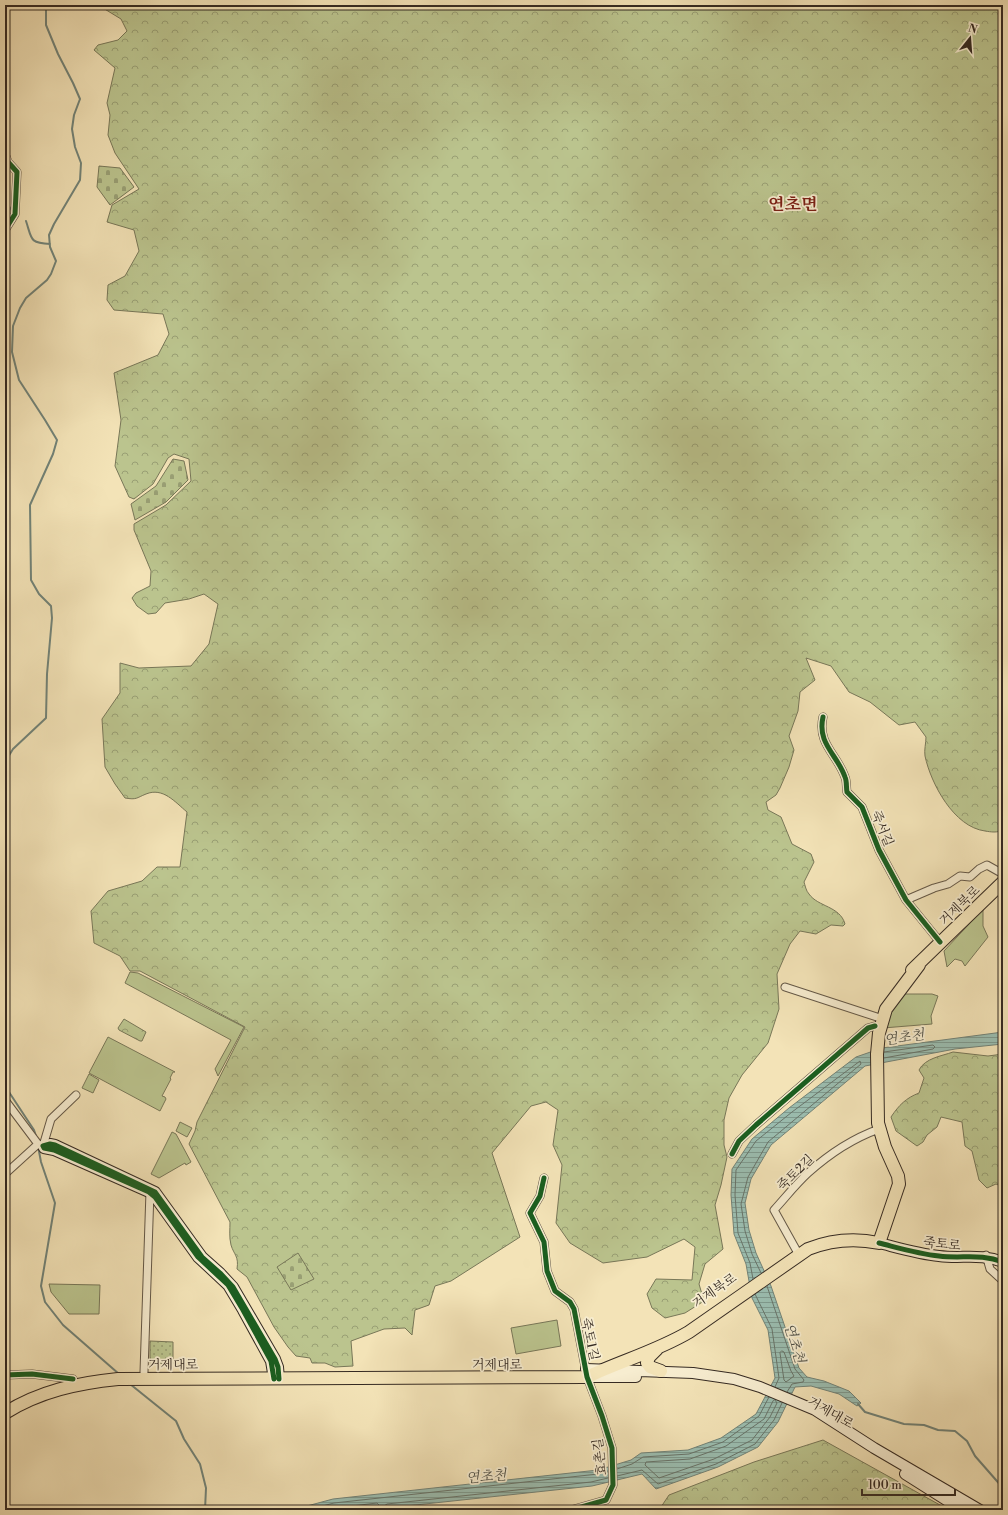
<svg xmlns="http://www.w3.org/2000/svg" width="1008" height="1515" viewBox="0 0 1008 1515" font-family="'Libre Bodoni','Noto Serif KR',serif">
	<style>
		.grass { fill: #bbc48e; stroke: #787758 }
		.forest { fill: url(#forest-crowns); stroke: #787758 }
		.cemetery { fill: url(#cemetery-stones); stroke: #787758 }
		.garden { fill: url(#garden-dots); stroke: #787758 }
		.water { fill: url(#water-rules); stroke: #728378 }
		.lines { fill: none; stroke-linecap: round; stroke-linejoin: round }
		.shore { stroke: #68746a; stroke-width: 1 }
		.stream { stroke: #728378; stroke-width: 2 }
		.street-casing { stroke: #645847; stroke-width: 9 }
		.secondary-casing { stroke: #352a22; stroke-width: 12 }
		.primary-casing { stroke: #352a22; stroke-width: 14 }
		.street { stroke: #f7edd0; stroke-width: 7 }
		.secondary { stroke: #f7edd0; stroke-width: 10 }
		.primary { stroke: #f3e3b7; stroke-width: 12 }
		.cycleway-casing { stroke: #f7edd0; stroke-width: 8 }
		.cycleway { stroke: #1b5e20; stroke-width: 5 }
		.labels { text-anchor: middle; stroke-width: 3.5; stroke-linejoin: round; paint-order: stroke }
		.street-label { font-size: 13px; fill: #352a22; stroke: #f7edd0 }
		.water-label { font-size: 14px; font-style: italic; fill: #4e4f46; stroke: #f7edd0 }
		.district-label { font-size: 17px; font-weight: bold; fill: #7a1f14; stroke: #f7edd0 }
	</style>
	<defs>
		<pattern id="forest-crowns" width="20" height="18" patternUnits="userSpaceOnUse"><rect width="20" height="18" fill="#bbc48e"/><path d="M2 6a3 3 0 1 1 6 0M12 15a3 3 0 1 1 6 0" fill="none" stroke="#999f74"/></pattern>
		<pattern id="cemetery-stones" width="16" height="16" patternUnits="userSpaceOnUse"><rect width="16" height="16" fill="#bbc48e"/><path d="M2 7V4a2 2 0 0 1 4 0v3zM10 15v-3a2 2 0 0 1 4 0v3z" fill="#999f74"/></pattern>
		<pattern id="garden-dots" width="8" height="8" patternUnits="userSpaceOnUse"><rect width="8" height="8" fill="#bbc48e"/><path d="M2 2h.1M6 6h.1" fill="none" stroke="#999f74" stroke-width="1.8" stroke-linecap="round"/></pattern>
		<pattern id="water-rules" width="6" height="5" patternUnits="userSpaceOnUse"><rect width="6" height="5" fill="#9bbeb1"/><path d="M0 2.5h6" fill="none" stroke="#7f9b90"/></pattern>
	</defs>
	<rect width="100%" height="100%" fill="#f3e3b7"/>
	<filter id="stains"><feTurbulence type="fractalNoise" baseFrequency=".005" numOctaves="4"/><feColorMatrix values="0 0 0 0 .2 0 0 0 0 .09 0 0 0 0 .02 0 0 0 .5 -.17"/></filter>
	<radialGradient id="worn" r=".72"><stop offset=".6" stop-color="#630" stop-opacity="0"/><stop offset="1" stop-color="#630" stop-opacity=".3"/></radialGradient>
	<path class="grass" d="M983,909v17l5,11 -23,29 -3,-5 -7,-2 -8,8 -3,-16z
		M130,972l8,1 106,54 -26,49 -3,-7 16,-29 -106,-57z
		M905,994h27l6,2 -7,20 1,8 -49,4 8,-16z
		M108,1037l67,35h-2l-3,6 1,1 -9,17 3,1 1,2 -6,12 -71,-38z
		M89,1074l10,6 -6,13 -11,-5z
		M180,1122l12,6 -5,9 -11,-6z
		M172,1132l4,2 15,28 -5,3 -1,-2 -26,15 -8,-4z
		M49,1284l51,1 -1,29h-30l-18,-22z
		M557,1320l4,26 -45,8 -5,-26z"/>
	<path class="forest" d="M98,5h905v825c-6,3 -12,2 -18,1 -31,-4 -54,-47 -60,-75 -1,-6 1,-13 1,-19l-11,-15 -16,3 -29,-23 -21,-10 -18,-26 -25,-8 9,22 -15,12 -2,19 -9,25 5,14 -5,17 -9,21 -4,7 -10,7 2,8 13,7 11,27 19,10 3,8 -10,20c1,3 2,9 5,12 9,13 31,12 36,30l-2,2 -12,-1 -15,9 -16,-3 -10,13 -13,30 2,35 -11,34 -26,32 -13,23 -5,22v25l3,12 -6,28 -6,20 8,44 -18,15 -6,20 5,17 -19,12 -20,5 -13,-10 -5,-14 9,-15 36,1 3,-33 -11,-8 -37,18 -44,6 -33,-20 -14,-20 6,-58 -9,-20 5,-35 -12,-8 -15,4 -39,47 28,84 -69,44 -16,5 -6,19 -14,5 -3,25 -7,-7 -21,1 -33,12 2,25 -18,1 -10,-4h-13l-2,-5 -14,-2 -8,-9 -14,-20 -27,-50 -10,-8c2,-13 -3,-14 -6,-24 -2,-8 -1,-16 -1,-23l-41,-78 6,-13 2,-9 48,-95 -105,-56h-10l-10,-15 -26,-13 -3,-32 17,-20 34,-10 15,-14h23l7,-55c-12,-10 -24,-25 -41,-18 -10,4 -9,6 -21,4l-10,-14 -10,-17 -3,-48 18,-26v-30l19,5 52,-2 18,-22 9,-40 -14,-10 -15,5 -24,4 -9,10 -8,1 -11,-8 -5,-8 4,-5 14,-7 1,-15 -17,-41v-6l32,-19 25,-24 -2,-22 -15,-5 -6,4 -15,26 -19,15 -5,-2 -14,-31 6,-46 -7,-47 44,-18 11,-21 -6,-20 -49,-4 -7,-10 1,-15 17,-9 14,-25 -5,-21 -27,-8 5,-17 27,-16 -24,-36 -7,-18 2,-20 -3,-12 8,-35 -21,-18 4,-5 20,-5 9,-9 -6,-12z
		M124,1019l22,13 -4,9h-2l-21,-11 -1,-2z
		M953,1052l35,4 15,-2v133l-7,-3 -9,4 -8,-8 -7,-29 -7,-5 -3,-24 -21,-5 -4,10 -10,8 -4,7 -6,4 -21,-15 -5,-14c8,-12 15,-19 28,-24l5,-15 -5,-8c6,-12 23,-14 34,-18z
		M823,1440l126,70h-290l10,-15 85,-33z"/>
	<path class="cemetery" d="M99,166l21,2 14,19 -24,18 -13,-18z
		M173,459l11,2 4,19 -22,22 -31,18 -4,-16 25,-18z
		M298,1253l16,26 -23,11 -14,-23z"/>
	<path class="garden" d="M150,1341l23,1v22l-23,-1z"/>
	<path class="water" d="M1003,1032v12l-48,5 -90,17 -94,79 -20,34 -6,24 4,27 7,23 15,33 28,82 8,9 17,4 25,10 12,12 -4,3 -18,-12 -28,-8 -16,1 -17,35 -20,25 -40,20 -62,22 -14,-15 -50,12 -223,24h-77l41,-11 265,-29 33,-10 10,-7 47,-3 33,-12 35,-24 19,-36 -7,-48 -16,-32 -6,-34 -12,-30 -3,-39 1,-26 20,-30 37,-31 67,-51 26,-9z"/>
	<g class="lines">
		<path class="shore" d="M884,1058l49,-9 2,-2 -2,-2 -49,7
			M753,1279l-3,-16 -12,-30 -3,-38 1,-25 20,-29 36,-29 68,-51 1,3 -93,78 -20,35 -7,27 4,27 7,23 9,19
			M767,1286l28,83 9,11 -1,2 -11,2 -5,8
			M755,1294l17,35 7,49 -4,9
			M782,1351l2,1 7,19 3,5 -8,6 -2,-2 -4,-27z
			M775,1400l2,3 -7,14 -18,23 -38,19 -55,19 -14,-13 1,-3 44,-3 36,-13 38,-27 9,-18z
			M617,1469l15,-5 11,-7 46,-3 34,-12 36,-26 10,-19
			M617,1476l25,-6 16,14 58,-20 39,-20 19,-24 8,-17
			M307,1510l27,-7 264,-29 10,-3
			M326,1510l9,-2 42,-5 2,2 -1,5
			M383,1510l1,-4 3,-2 204,-22 17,-4"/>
		<path class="stream" d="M6,202l7,10
			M26,221c6,18 3,22 24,23
			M5,762l8,-13 33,-31 1,-44 5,-56 -1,-12 -12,-12 -8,-14 -1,-75 23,-51 4,-14 -12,-20 -26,-40 -7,-28 1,-26 7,-18 6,-10 21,-18 4,-6 5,-13 -6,-14 -1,-12 5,-11 26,-44 1,-17 -6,-16 -3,-18 2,-14 6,-16 -7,-16 -15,-29 -12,-29v-20
			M5,1086l29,44 2,6
			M38,1146l3,16 14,41 -14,83 4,16 18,23 56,49
			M130,1384l46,37 8,18 16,25 6,24 -1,22
			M858,1404l7,8 39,12 20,1 14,5 17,1 12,10 8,15 28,32"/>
		<g class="street-casing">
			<path id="street" d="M5,154l3,8 9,10 -2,42 -10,16
				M823,717c-6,27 14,37 22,60 2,4 1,10 2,15l15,15 17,43 27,50 34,42
				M906,900l28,-12 14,-4 12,-8 10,1 9,-8 8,-4 16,9
				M785,987l98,32
				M5,1100l33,44 5,2 8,-27 25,-24
				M732,1154l7,-13 17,-16 112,-97 7,-2
				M5,1174l33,-30
				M544,1178l-4,18 -10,17 14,29 3,29 8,20 15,11 4,7 13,68 15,39 10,32 1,37 -7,15 -35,10
				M799,1255l-25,-45c11,-12 22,-26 34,-37 20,-18 46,-35 71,-44
				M986,1255l4,14 13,12
				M144,1372l6,-181
				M5,1375l27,-1 41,5"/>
		</g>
		<g class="secondary-casing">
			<path id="secondary" d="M879,1243c20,5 40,11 60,13 23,3 41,-3 64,6
				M586,1369l107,4 41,6 26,8 55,23 59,38 106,62
				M588,1377h48
				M274,1379l-3,-18 -28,-51 -15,-25 -30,-28 -43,-60 -6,-5 -95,-42 -10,-2 -1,-2 7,-2 5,1 100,47 47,65 18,16 13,14 42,72 3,8 1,12
				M905,1474l57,36"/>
		</g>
		<g class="primary-casing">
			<path id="primary" d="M912,970l91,-88
				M657,1349l-8,8 -2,6 3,4 11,4
				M5,1413c35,-22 73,-30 113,-34l469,-2c34,-16 70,-26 102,-45l119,-83c23,-9 47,-11 71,-6l20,-59 -1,-8 -13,-29 -7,-24 -1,-69 2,-21 7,-24 33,-44"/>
		</g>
		<use href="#street" class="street"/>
		<use href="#secondary" class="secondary"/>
		<use href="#primary" class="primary"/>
		<g class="cycleway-casing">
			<path id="cycleway" d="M5,154l3,8 9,10 -2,42 -10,16
				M823,717c-6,27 14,37 22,60 2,4 1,10 2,15l15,15 17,43 27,50 34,42
				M732,1154l7,-13 17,-16 112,-97 7,-2
				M544,1178l-4,18 -10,17 14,29 3,29 8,20 15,11 4,7 13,68 15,39 10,32 1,37 -7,15 -35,10
				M879,1243c20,5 40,11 60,13 23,3 41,-3 64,6
				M5,1375l27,-1 41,5
				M274,1379l-3,-18 -28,-51 -15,-25 -30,-28 -43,-60 -6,-5 -95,-42 -10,-2 -1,-2 7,-2 5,1 100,47 47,65 18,16 13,14 42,72 3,8 1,12"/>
		</g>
		<use href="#cycleway" class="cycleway"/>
	</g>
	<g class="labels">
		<g class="street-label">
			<text transform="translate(883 828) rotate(68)" y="5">죽서길</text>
			<text transform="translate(959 905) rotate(-44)" y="5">거제북로</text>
			<text transform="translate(795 1172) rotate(-44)" y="5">죽토2길</text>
			<text transform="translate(942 1243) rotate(6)" y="5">죽토로</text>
			<text transform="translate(714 1290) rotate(-35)" y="5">거제북로</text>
			<text transform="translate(591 1339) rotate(78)" y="5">죽토1길</text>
			<text x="173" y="1369">거제대로</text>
			<text x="497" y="1369">거제대로</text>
			<text transform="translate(831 1412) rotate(30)" y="5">거제대로</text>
			<text transform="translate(599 1457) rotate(-97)" y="5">효촌길</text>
		</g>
		<g class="water-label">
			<text transform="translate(904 1037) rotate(-9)" y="5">연초천</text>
			<text transform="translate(795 1343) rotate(73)" y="5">연초천</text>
			<text transform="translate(486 1476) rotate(-5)" y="5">연초천</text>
		</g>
		<g class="district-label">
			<text x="793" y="210">연초면</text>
		</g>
	</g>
	<rect width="1008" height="1515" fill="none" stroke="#f3e3b7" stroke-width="20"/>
	<rect x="6" y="6" width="996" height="1503" fill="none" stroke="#352a22" stroke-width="2"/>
	<rect x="10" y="10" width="988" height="1495" fill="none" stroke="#352a22"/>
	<g transform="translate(970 38) rotate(17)" stroke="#f7edd0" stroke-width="3" paint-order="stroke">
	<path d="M0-3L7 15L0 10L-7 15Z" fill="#352a22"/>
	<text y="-6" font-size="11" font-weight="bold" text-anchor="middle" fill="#352a22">N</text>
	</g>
	<path d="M862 1489v6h93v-6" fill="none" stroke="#352a22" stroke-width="2"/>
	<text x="868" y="1489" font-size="12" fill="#352a22" stroke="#f7edd0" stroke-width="3" paint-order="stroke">100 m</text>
	<rect width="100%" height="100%" filter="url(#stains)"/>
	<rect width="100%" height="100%" fill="url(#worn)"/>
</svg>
